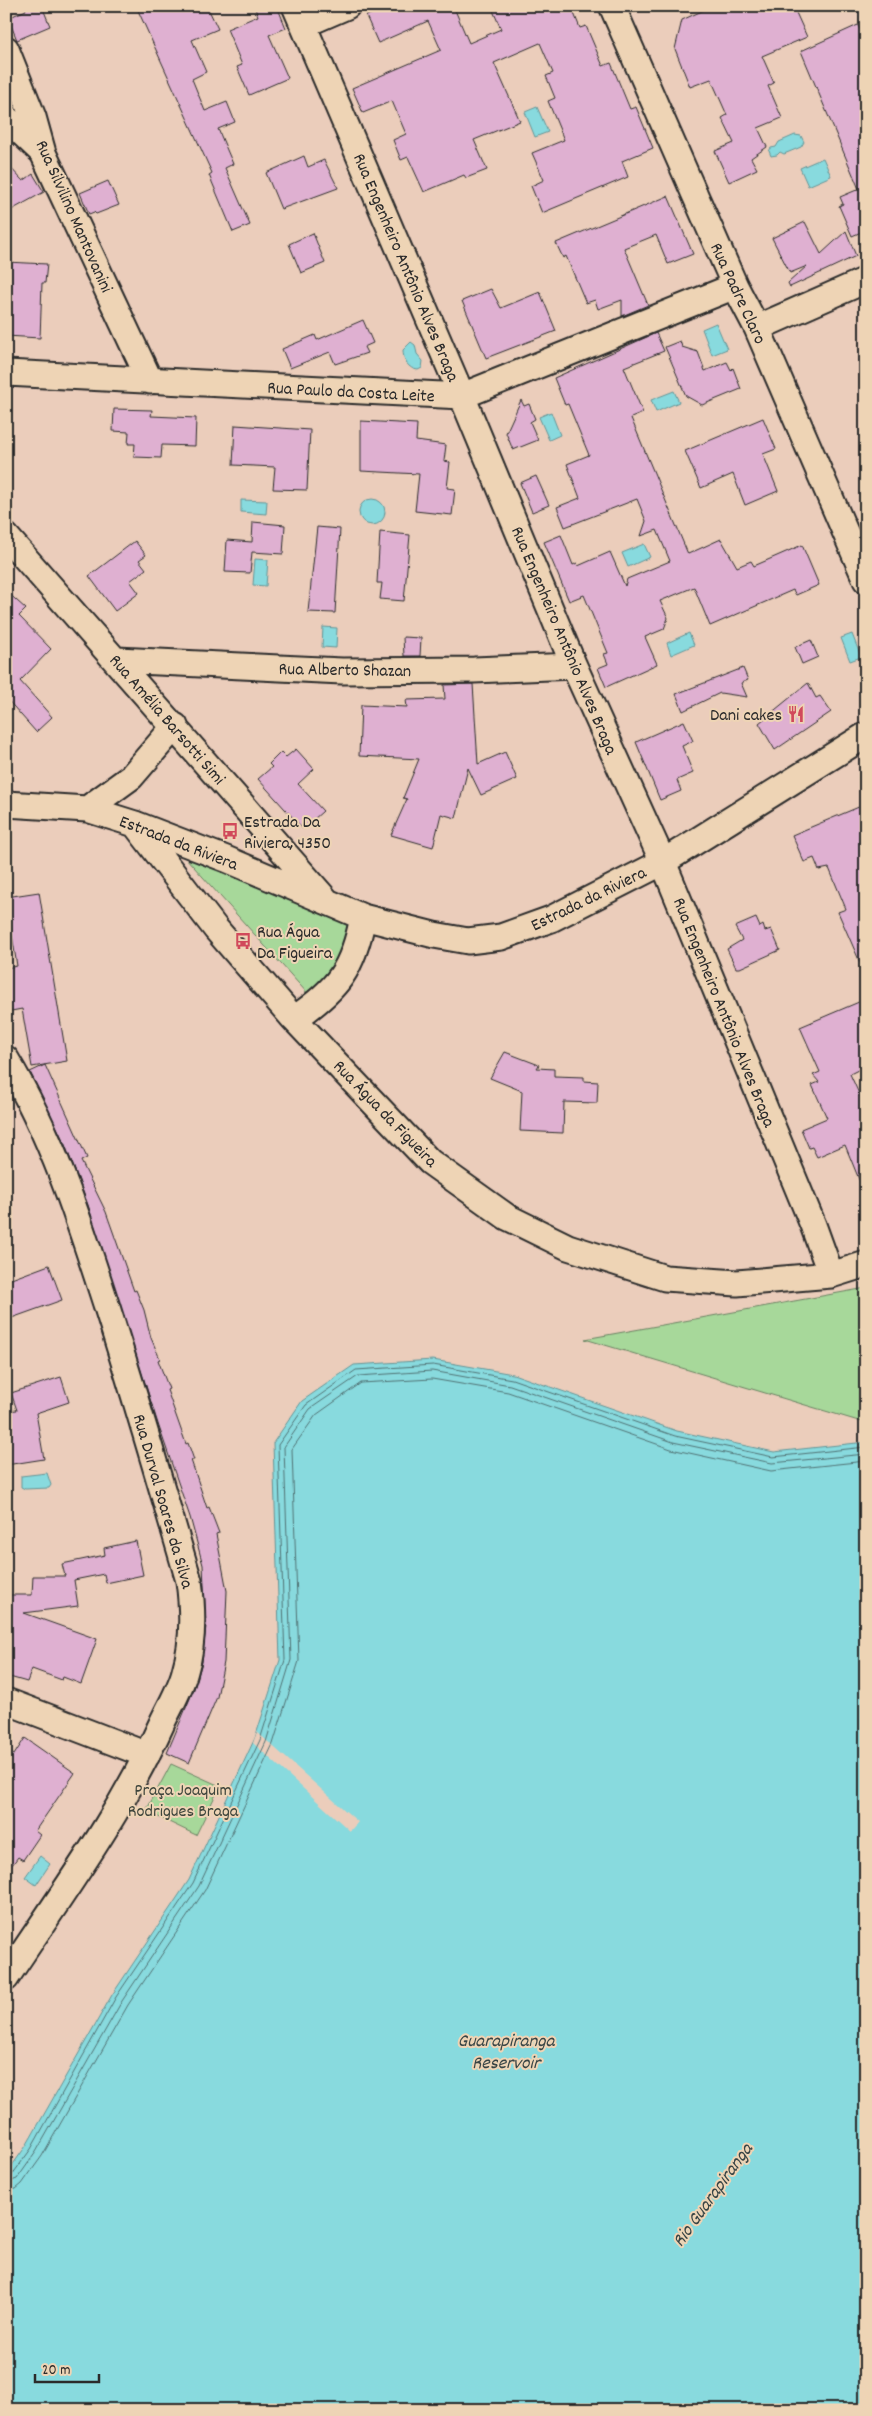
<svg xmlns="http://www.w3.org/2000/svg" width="872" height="2416" viewBox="0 0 872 2416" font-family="Dekko,sans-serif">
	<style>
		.green { fill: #a7d89a; stroke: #698262 }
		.water { fill: #88dade; stroke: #639496 }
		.pier { fill: #ebcdbb }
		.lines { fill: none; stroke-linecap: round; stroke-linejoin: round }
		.shore { stroke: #507173; stroke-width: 1 }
		.building { fill: #dfb0d1; stroke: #2b2b2b }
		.minor-casing { stroke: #2b2b2b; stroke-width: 29 }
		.minor { stroke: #eed4b5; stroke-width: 25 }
		.labels { text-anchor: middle; stroke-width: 4; stroke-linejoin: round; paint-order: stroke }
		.street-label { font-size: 18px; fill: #2b2b2b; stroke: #eed4b5 }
		.poi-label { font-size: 18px; fill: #2b2b2b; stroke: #eed4b5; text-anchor: start }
		.park-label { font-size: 18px; fill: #3e453c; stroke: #eed4b5 }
		.water-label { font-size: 19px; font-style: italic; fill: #394546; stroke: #eed4b5 }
	</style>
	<rect width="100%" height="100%" fill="#ebcdbb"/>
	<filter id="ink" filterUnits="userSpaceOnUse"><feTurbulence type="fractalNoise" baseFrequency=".02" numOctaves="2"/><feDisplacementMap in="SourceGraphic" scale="10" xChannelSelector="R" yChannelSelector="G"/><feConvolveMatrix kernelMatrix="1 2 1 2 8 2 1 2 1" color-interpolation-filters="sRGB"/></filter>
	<g filter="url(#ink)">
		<path class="green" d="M176,847l182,75 -25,52 -25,20z
			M866,1288v133l-4,1 -277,-83z
			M171,1764l49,22 -24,49 -50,-24z"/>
		<path class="water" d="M537,107l11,25 -13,5 -10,-25z
			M795,135l6,1 3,6 -3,5 -17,7 -4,-2 -3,3 -6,1 -2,-5 2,-3 5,-1 3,-5z
			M823,158l8,18 -23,10 -8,-18z
			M716,323l11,26 -15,6 -10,-26z
			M411,342l4,3 2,9 6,7 -1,7 -4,2c-10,-1 -15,-10 -15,-20z
			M674,391l5,11 -23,10 -5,-12z
			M551,412l9,23 -11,5 -10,-23z
			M359 512a13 13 0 1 1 26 0a13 13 0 1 1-26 0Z
			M241,500l26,1 -1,13 -25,-2z
			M644,544l6,13 -22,10 -6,-14z
			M255,559l13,1 -2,26 -13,-1z
			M323,627l14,1 -1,20 -14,-1z
			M689,633l5,12 -23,10 -4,-12z
			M852,634l9,23 -11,4 -9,-23z
			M433,1360l80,14 164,57 97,21 92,-10v968h-860v-236l20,-28 86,-151 77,-115 66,-142 25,-78 -7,-217 29,-42 52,-36z
			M47,1473l4,12 -2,3 -24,1 -4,-2v-11z
			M40,1856l10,8 -14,21 -11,-8z"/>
		<path class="pier" d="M257,1732l101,90 -8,9 -97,-88z"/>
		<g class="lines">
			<path class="shore" d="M6,2177l6,-2 19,-26 85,-152 77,-114 67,-143 25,-80 -7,-215 28,-40 50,-35 77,-5 79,14 163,57 98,21 93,-10
				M6,2183l11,-4 19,-27 86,-151 77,-115 67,-144 25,-82 -7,-213 26,-38 48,-33 74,-5 78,14 163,57 99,21 94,-9
				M6,2190l10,-1 6,-5 20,-28 86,-151 77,-115 68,-146 26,-83 -7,-212 24,-34 45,-32 71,-4 76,13 163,57 100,22 95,-10"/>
		</g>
		<path class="building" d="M24,6h18l8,20 -33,14 -9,-22 18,-8z
			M136,6h71l11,23 -26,11 14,32 -14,7 13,32 22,-9 8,20 -17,7 15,35 -8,4 25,57 -17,7 -24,-57 3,-2z
			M254,6h23l9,22 -17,7 19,43 -39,17 -12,-28 5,-2 -15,-36 31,-13z
			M389,6h74l-8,4 14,33 32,-14 -10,-23h80l9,22 6,-2 17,40 8,-3 19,46 6,-2 17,41 -31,13 6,16 -86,36 -11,-27 13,-6 -12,-27 32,-13 -16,-39 7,-3 -9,-22 7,-3 -13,-30 -46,20 26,58 -46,19 13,30 -21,8 -2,-3 -40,17 -16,-35 -7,3 -8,-20 13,-6 -14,-33 -29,12 -11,-25 89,-38 -13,-29 -50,22 -12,-27z
			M713,6h80l14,31 -45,19 12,27 -6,3 14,32 -24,10 9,19 -16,11 6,11 -28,13 -14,-31 19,-8 -12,-25 5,-3 -16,-36 -21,8 -15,-38 7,-29z
			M858,25l8,18v45l-5,3 5,12v127l-14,6 -13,-30 4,-2 -3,-7 19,-8 -58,-138z
			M304,156l4,11 16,-7 14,28 -57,21 -15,-36z
			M6,163l17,18 10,-7 11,18 -38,21z
			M108,181l11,24 -23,9 -2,-2 -5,2 -9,-21z
			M668,196l25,58 -25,10 -12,-29 -32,13 24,57 -26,11v-16l-24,9 -3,-9 -9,3 -20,-47 -3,2 -7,-15z
			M805,222l16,32 25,-23 10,25 -66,31 -2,-4 19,-17 -17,7 -18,-35z
			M313,233l12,30 -24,10 -12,-29z
			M6,262l41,2 -2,19h-3l-2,55 -34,-2z
			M491,289l10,19 39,-16 16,39 -70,27 -24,-57z
			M363,320l10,23 -9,4 3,6 -32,11 -5,-12 -40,16 -8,-19 33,-14 2,5z
			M656,333l8,18 -40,16 19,46 -12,5 57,136 33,-15 16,28 14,-6 3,5 48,-21 17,40 -23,10 -3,-5 -83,36 -16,-39 -34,14 8,17 -4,11 -19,8 12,27 -51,23 -8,-19 10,-4 -4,-10 4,-1 -24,-58 -15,6 -25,-59 17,-7 12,30 4,-2 1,3 32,-14 15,34 2,-7 43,-18 -13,-31 -16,6 5,-15 -9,-22 -72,28 -8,-20 23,-9 -13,-34 22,-9 -21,-51 -3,1 -11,-27z
			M680,341l2,6 16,5 7,19 22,-9 4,8 2,-2 8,21 -39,16 -16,-9 -21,-49z
			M521,400l3,6 5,-2 6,15 -5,3 8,18 -25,10 -7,-17z
			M114,409l38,1 -1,6 45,2 -1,28 -33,-1 -1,13 -27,-1 1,-13h-7l1,-12 -16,-1z
			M763,418l13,31 -13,5 15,37 -33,14 -12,-31 -32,14 -16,-37z
			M361,421l56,3 -1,17 30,4 -2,16 6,1 -3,26 8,1 -3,26 -37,-4 4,-37 -58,-3z
			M235,425l75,5 -3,60 -34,-1 2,-22 -42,-2z
			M536,476l13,29 -17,7 -12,-29z
			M253,522l32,3 -2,29 -31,-2 -2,21 -25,-1 2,-32 25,2z
			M317,527l23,2 -5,84 -27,-1z
			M380,532l30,3 -6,66 -24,-2 2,-16h-5z
			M135,541l11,14 -7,5 7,9 -16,12 9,12 -24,18 -26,-35z
			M6,591l20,18 -7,7 32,33 -31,32 32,36 -16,15 -30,-34z
			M403,637l18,1 -1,18h-16z
			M811,640l7,17 -16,7 -7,-17z
			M743,668l5,12 -7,3 6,14 -27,-4 -37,18 -7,-17z
			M808,683l8,15 4,-2 11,16 -56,38 -16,-27z
			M473,684l5,80 27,-12 12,27 -36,16 -13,-27 -12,50 -15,-4 -8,33 -42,-12 16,-36 -4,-1 16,-39 -60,-3 2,-51 46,2 -1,-7 39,-1 -1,-14z
			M684,721l9,20 -11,5 11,27 -16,7 4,11 -21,9 -24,-58z
			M296,749l18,20 -16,15 25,27 -20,18 -45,-50 14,-12 -3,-3 12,-12 5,5z
			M866,804v172l-28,-64 8,-3 -17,-41 -10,2 -5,-12 -10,4 -12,-27z
			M39,892l28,169 -35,6 -10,-58 -16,3v-44l11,-2 -11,-69z
			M756,918l4,9 3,-2 2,6 6,-2 9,21 -40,18h-4l-9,-19 15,-9 -7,-13z
			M866,999v67l-16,8 16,35 -1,85 -20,-49 -28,12 -5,-10 -3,1 -8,-19 26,-11 -15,-33 7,-3 -6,-7 7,-3 -20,-45z
			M505,1052l34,13 -2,3 17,1v7l30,1v4l14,1 -1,21 -33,-1 -1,31 -43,-2 2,-40 -32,-13z
			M45,1065l42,93 -6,3 25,51 28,79 2,-1 8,20 7,28 9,21 -2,1 11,29 -2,1 19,54 2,-1 6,17h-3l16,48 2,-1 10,26 -3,1 11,57 -3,71 -7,35 -28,66 -22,-10 27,-64 8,-27 4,-36 -3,-61 -13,-48 -31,-90 -71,-222 -24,-63 -34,-70z
			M49,1265l13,35 -56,20v-39z
			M61,1377l8,25 -33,11 8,46 -38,6v-54l11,-1 -6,-17z
			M136,1541l7,34 -37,8 -2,-9 -30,6 4,26 -54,7 73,26 -16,45 -18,-7 -1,3 -30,-11 -5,13 -21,-6v-81h26l1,-19h32l-3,-12 43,-9 -1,-7z
			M25,1738l50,35 -40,58 5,4 -17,25 -5,-3 -12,16v-123l8,5z"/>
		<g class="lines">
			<g class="minor-casing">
				<path id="minor" d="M295,6l167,390 112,270 89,196 150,363 18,50
					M612,6l123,280 22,42 109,252
					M303,25l44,-19
					M6,49l27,68 10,36 107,228
					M6,118l37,35
					M757,328l109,-48
					M6,373l456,23 273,-110
					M6,536l319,363
					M117,660l225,11 132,-1 100,-4
					M6,804l81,5 48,15 91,35 137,58 71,18 34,6 33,-4 50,-18 112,-57 203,-127
					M87,809l44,-32 44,-51
					M135,824l81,105 78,90 136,143 77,55 61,30 97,31 72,5 94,-8 35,-11
					M294,1019c44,-30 59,-50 69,-102
					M6,1059c46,76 73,161 100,245 29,92 56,184 83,277 4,30 5,60 -4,90 -4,17 -15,35 -23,52 -41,91 -101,172 -156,255
					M6,1701l141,54"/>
			</g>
			<use href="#minor" class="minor"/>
		</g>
	</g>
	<defs>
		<g id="restaurant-bare" transform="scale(1.35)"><path d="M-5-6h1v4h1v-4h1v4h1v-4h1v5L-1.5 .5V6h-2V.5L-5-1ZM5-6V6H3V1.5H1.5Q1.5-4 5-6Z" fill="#d1495b" stroke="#eed4b5" stroke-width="2.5" paint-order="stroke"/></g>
		<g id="bus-bare" transform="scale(1.35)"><path d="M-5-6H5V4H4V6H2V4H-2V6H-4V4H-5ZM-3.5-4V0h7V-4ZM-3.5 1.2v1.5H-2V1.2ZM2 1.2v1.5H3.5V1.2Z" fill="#d1495b" stroke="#eed4b5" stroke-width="2.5" paint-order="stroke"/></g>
	</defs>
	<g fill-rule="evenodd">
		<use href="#restaurant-bare" x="796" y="714"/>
		<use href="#bus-bare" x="230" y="831"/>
		<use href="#bus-bare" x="243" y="941"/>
	</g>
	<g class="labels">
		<g class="street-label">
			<text transform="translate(75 216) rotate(66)" y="6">Rua Silvilino Mantovanini</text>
			<text transform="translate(407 267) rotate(67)" y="6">Rua Engenheiro Antônio Alves Braga</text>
			<text transform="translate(739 293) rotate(65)" y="6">Rua Padre Claro</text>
			<text transform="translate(351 391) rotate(3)" y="6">Rua Paulo da Costa Leite</text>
			<text transform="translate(565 640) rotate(67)" y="6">Rua Engenheiro Antônio Alves Braga</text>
			<text transform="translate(345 669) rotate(1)" y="6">Rua Alberto Shazan</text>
			<text transform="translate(168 719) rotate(49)" y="6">Rua Amélia Barsotti Simi</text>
			<text transform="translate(179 842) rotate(21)" y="6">Estrada da Riviera</text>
			<text transform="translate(588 898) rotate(-26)" y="6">Estrada da Riviera</text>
			<text transform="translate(725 1012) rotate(68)" y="6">Rua Engenheiro Antônio Alves Braga</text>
			<text transform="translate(386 1113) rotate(46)" y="6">Rua Água da Figueira</text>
			<text transform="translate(164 1501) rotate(74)" y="6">Rua Durval Soares da Silva</text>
		</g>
		<g class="poi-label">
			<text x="782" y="720" text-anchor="end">Dani cakes</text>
			<text x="244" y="827">Estrada Da<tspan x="244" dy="21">Riviera, 4350</tspan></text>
			<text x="257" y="937">Rua Água<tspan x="257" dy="21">Da Figueira</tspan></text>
		</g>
		<g class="park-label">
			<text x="183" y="1795">Praça Joaquim<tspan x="183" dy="21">Rodrigues Braga</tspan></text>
		</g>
		<g class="water-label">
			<text x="506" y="2046">Guarapiranga<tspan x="506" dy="22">Reservoir</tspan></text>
			<text transform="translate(711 2194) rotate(-54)" y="7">Rio Guarapiranga</text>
		</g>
	</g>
	<rect width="872" height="2416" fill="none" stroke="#eed4b5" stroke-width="25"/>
	<rect x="12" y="12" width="847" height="2391" fill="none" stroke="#2b2b2b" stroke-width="2" filter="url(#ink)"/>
	<path d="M35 2374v8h64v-8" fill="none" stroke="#2b2b2b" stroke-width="2.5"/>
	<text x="42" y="2374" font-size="15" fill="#2b2b2b" stroke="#eed4b5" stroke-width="4" paint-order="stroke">20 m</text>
</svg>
